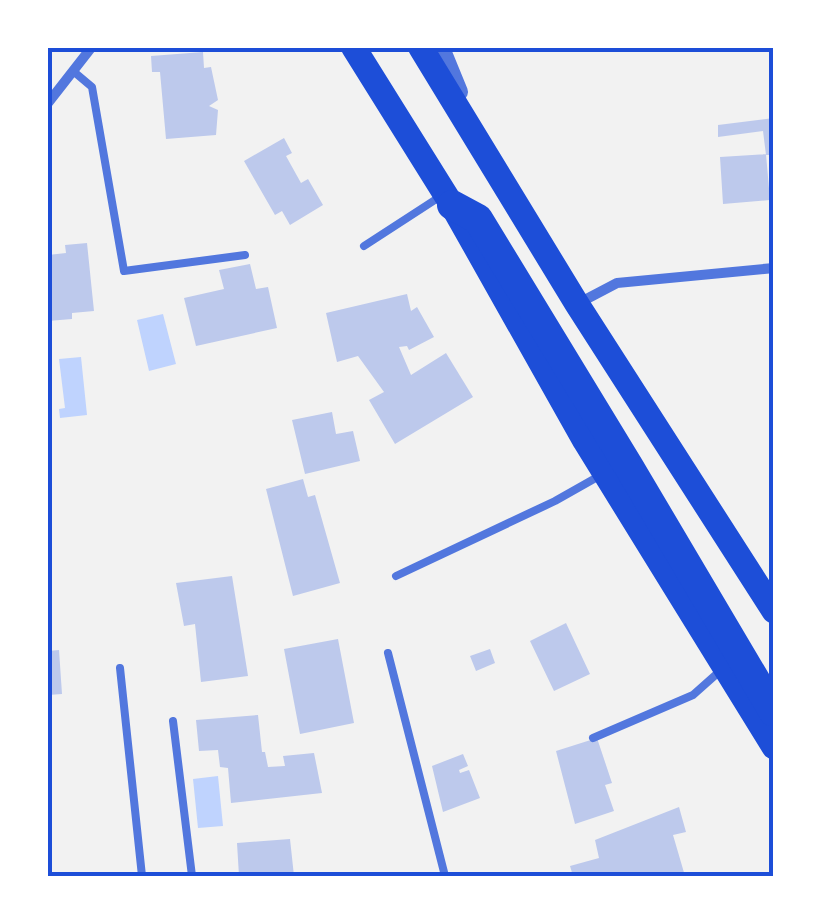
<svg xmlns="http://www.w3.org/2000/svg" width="821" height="924" viewBox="0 0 821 924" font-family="Signika,sans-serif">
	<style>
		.water { fill: #bfd3fe }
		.building { fill: #bdc9ec }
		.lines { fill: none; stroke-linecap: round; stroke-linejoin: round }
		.service { stroke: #5277de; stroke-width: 8 }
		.minor { stroke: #5277de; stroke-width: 10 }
		.tertiary { stroke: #5277de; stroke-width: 18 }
		.primary { stroke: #1d4ed8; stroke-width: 25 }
		.motorway { stroke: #1d4ed8; stroke-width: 30 }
		.neatline { fill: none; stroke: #1d4ed8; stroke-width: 4 }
	</style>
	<rect width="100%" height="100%" fill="#f2f2f2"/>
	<path class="water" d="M163,314l13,50 -27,7 -12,-51z
		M81,357l6,58 -27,3 -1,-9 6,-1 -6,-49z
		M218,776l5,50 -25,2 -5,-49z"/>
	<path class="building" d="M203,52l1,16 7,-1 7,33 -9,6 9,4 -2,25 -50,4 -6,-67h-8l-1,-16z
		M774,118v37h-8l-3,-24 -45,6v-12z
		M284,138l8,15 -6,3 15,27 7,-4 15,26 -33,20 -8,-14 -7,4 -31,-54z
		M766,154l4,46 -47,4 -3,-47z
		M87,243l7,68 -22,2v6l-24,2v-66l18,-2 -1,-8z
		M250,264l6,25 12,-2 9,41 -81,18 -12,-48 40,-9 -5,-19z
		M407,294l4,17 6,-4 17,30 -25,13 -2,-4 -8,1 12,28 35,-22 27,44 -78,47 -26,-44 15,-8 -26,-36 -21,6 -11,-49z
		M332,412l4,22 17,-3 7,30 -55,13 -13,-54z
		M303,479l5,18 7,-2 25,88 -47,13 -27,-107z
		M232,576l16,100 -47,6 -6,-58 -11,2 -8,-43z
		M566,623l24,51 -36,17 -24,-50z
		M338,639l16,84 -54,11 -16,-85z
		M490,649l5,14 -19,8 -6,-15z
		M59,650l3,44 -14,1v-44z
		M258,715l4,37h3l3,15 17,-1 -2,-10 31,-3 8,40 -91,10 -3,-35 -8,-1 -2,-17 -19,1 -3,-31z
		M597,738l15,45 -7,2 9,26 -39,13 -19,-73z
		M463,754l5,12 -9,4 1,3 9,-3 11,28 -37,14 -11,-46z
		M679,807l7,25 -13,3 12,41h-112l-3,-10 29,-8 -4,-18z
		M290,839l4,37h-55l-2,-33z"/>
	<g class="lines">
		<path class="service" d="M73,71l19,16 32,184 121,-16
			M364,246l77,-50
			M396,576l159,-75 46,-26
			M388,653l57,223
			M120,668l22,208
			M173,721l19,155
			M593,738l100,-43 27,-24"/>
		<path class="minor" d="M48,103l43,-55
			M577,304l40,-21 157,-15"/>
		<path class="tertiary" d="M441,48l18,44"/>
		<path class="primary" d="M354,48l98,157 133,236 189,306
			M421,48l156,256 197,307"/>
		<path class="motorway" d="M452,205l26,14 151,248 145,245"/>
	</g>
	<rect width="821" height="924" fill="none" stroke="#ffffff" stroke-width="100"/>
	<rect x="50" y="50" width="721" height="824" class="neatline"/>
</svg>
